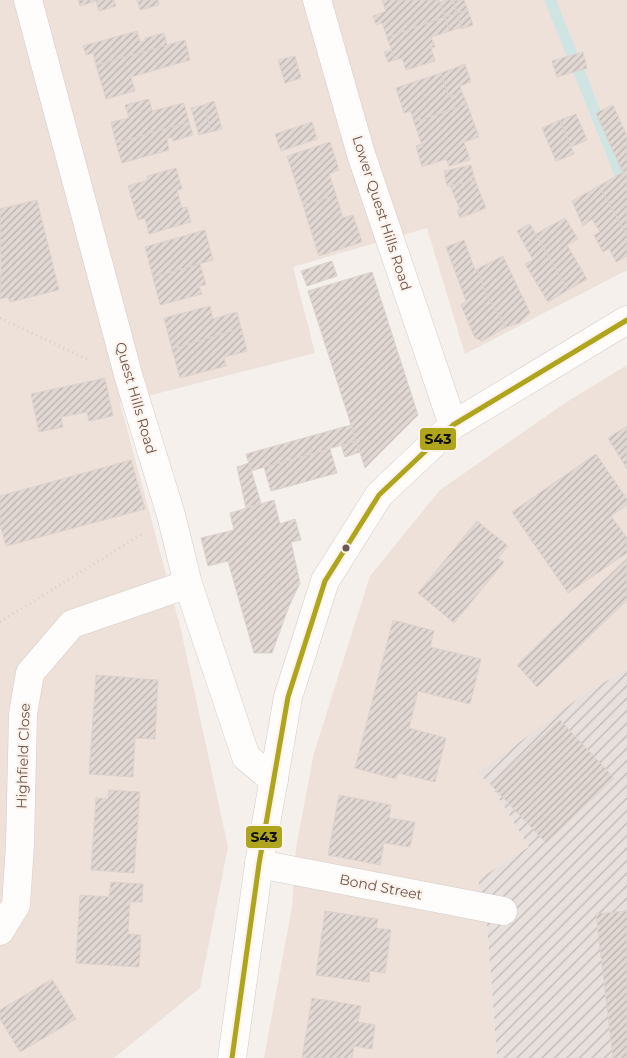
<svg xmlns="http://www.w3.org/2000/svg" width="627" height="1058" viewBox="0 0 627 1058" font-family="Montserrat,sans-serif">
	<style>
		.residential { fill: #ede1d9 }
		.industrial { fill: url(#industrial-furrows) }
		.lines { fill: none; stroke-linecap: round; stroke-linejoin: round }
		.stream { stroke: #cee5e3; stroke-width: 11 }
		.building { fill: url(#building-hatch); stroke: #ddd2ce }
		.street-casing { stroke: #d4cdc9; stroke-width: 29 }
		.secondary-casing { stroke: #d4cbc8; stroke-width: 29 }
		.path { stroke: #d8d0ce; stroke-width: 3; stroke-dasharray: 1 4; stroke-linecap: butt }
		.street { stroke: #fefdfc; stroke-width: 28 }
		.secondary { stroke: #fefdfc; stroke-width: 28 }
		.bus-1-casing { stroke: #fcf3ed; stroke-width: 9 }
		.bus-1 { stroke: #aea51c; stroke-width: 5 }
		.bus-dot { fill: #6f554f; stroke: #fcf3ed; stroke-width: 2 }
		.labels { text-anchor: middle; stroke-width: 4; stroke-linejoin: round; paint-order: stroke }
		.street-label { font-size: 14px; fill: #6f554f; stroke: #fcf3ed }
		.line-badge { stroke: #fcf3ed; stroke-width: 2 }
		.pale-badge-label { font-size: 14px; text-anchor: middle; font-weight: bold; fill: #111 }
	</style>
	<defs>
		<pattern id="industrial-furrows" width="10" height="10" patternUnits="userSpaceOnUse" patternTransform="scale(1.25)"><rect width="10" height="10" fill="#e7e0dc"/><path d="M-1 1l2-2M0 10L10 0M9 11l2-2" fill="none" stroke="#bfb8b5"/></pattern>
		<pattern id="building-hatch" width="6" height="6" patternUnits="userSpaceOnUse" patternTransform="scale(1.25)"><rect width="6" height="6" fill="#e1d8d4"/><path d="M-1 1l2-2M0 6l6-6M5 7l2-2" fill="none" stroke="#bbb2ae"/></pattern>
	</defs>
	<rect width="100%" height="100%" fill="#f5f0eb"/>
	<path class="residential" d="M0,0h627v270l-162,84 -38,-126 -134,39 22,86 -195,50 61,227 47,217 -28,141 -86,70h-114z
		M627,365v304l-43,25 -93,91 38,62 -42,76 10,135h-233l28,-151 4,-59 18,-95 56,-177 70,-86 125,-87z"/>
	<path class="industrial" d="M627,669v389h-130l-10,-135 -8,-2v-42l50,-32 -38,-62 -13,-12 106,-79z"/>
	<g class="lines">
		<path class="stream" d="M550,0l77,191"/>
	</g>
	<path class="building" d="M78,0h36l2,6 -17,5 -3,-10 -16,5z
		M137,0h21l1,5 -19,5z
		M382,0h57l6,17 -58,20 -5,-14 -6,2 -3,-9 13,-5z
		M446,0h7l4,13 -12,4 -5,-15z
		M453,0h11l4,10 -11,3z
		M468,10l5,15 -11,4 -5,-16z
		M457,13l5,14 -12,4 -5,-14z
		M445,17l5,14 -19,6 4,10 -4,1 4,13 -29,9 -4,-12 -7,2 -8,-23z
		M137,31l3,11 5,-1v-3l19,-5 3,12 -71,20 -3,-12 -7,2 -3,-9z
		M185,40l5,20 -59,17 4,14 -29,8 -10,-34z
		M391,50l4,10 -7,2 -4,-10z
		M583,52l4,16 -30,9 -5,-16z
		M295,56l6,22 -16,5 -7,-23z
		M465,64l6,18 -11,4 2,6 -13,5 -8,-24z
		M441,73l8,24 13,-5 5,12 -53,18 -3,-11 -7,2 -8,-25z
		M149,99l3,12 32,-8 5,19 -73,21 -5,-21 18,-4 -4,-13z
		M214,101l8,28 -11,3 -7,-27z
		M467,104l12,33 -15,5 6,18 -21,6 -3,-7 -24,8 -4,-14 6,-2 -10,-29z
		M204,105l7,27 -12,3 -8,-27z
		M613,105l14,31v35l-4,2 -27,-60z
		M576,114l11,26 -16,7 -11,-27z
		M560,120l14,34 -18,7 -14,-33z
		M189,122l4,13 -20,6 -1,-4 -5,2 2,11 -47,13 -6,-20z
		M312,122l5,17 -36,12 -6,-17z
		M330,142l9,28 -10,4 7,21 -33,10 -16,-49z
		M422,144l2,7 -6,2 -2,-7z
		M471,165l4,15 -28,6 -3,-15z
		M176,168l6,21 -5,1 5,18 5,-1 4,15 -42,12 -4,-16 -7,2 -10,-34 20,-6 -1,-4z
		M625,171l2,3v61l-28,-49z
		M475,180l11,28 -26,10 -3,-7 3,-2 -10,-23z
		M599,186l28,49v21l-11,6 -7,-14 -6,4 -9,-17 6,-3 -8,-13 -9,7 -11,-25z
		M336,195l7,23 10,-3 9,27 -43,14 -16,-51z
		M37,200l22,90 -49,12 -2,-5 -8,2 1,-32 -1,-58z
		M565,218l13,21 -11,6 20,34 -19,11 -32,-56z
		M530,224l38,66 -20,12 -23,-38 8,-4 -16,-29z
		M205,230l8,30 -60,17 -8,-30z
		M464,240l11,30 2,-1 9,25 20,33 -24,14 -7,-3 -14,-33 5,-4 -20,-54z
		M503,256l27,57 -11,10 -13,4 -20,-33 -9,-25z
		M332,261l5,15 -30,10 -6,-15z
		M200,264l6,21 -7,1 3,8 -42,11 -7,-28z
		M372,272l46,143 -53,53 -57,-177z
		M210,306l3,13 24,-7 4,16 -69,21 -8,-31z
		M241,328l6,23 -23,6 2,9 -46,12 -8,-29z
		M105,378l8,38 -24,5 -2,-9 -26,5 2,10 -24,5 -8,-38z
		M351,425l5,16 -105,30 -5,-17z
		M627,426v43l-19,-31z
		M356,441l4,11 -15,5 -4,-12z
		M330,449l7,24 -66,18 -7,-24z
		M596,454l31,45v6l-16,11 16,22v15l-59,40 -56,-81z
		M131,460l14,49 -139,37 -6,-21v-29z
		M249,463l12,40 -15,5 -9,-41z
		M274,500l6,24 15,-5 6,21 -10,2 9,41 -11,23 -17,47h-18l-26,-92 -20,5 -7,-28 33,-8 -4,-17z
		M477,521l31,25 -10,12 6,4 -50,61 -36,-30z
		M627,558v42l-90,87 -20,-22z
		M393,620l41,11 -4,16 51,12 -11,45 -52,-13 -9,37 37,10 -11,44 -37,-9 -2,6 -41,-11z
		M96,675l62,5 -3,59 -20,-1 -2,39 -44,-3z
		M560,720l54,58 -68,65 -55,-58z
		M109,790l31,2 -6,81 -43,-3 5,-72 12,1z
		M339,795l52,10 -2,13 26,4 -5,25 -26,-4 -4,22 -52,-10z
		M111,882l32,2 -1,18h-12l-2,32 13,1 -2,32 -63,-4 4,-68 29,2z
		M325,911l53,8 -2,9 15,2 -6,43 -15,-2 -1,11 -53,-7z
		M627,911v147h-14l-17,-144z
		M52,979l24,40 -56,33 -20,-33v-9z
		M312,998l49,8 -3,16 17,3 -3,24 -18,-3 -2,12h-50z"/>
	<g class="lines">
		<g class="street-casing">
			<path id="street" d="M28,0l101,378 42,137 17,69 58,173 28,23
				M317,0l44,154 92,271
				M259,864l244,47
				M0,931l16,-26 4,-60 3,-131 7,-41 42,-49 116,-40"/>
		</g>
		<g class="secondary-casing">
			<path id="secondary" d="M232,1058l27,-194 29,-167 37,-116 54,-86 74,-70 174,-105"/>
		</g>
		<path class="path" d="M0,318l87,41
			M0,622l142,-88"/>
		<use href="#street" class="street"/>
		<use href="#secondary" class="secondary"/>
		<g class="bus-1-casing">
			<path id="bus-1" d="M232,1058l27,-194 29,-167 37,-116 54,-86 74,-70 174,-105"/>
		</g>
		<use href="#bus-1" class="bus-1"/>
	</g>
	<circle class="bus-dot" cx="346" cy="548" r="4.5"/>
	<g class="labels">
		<g class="street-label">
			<text transform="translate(382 213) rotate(72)" y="5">Lower Quest Hills Road</text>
			<text transform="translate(136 398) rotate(74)" y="5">Quest Hills Road</text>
			<text transform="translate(23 756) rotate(-88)" y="5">Highfield Close</text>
			<text transform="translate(381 887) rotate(11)" y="5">Bond Street</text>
		</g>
	</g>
	<g class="line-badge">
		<rect x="419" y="427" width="38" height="24" rx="5" fill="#aea51c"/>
		<rect x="245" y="825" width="38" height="24" rx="5" fill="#aea51c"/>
	</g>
	<g class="pale-badge-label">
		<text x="438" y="444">S43</text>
		<text x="264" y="842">S43</text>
	</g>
</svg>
